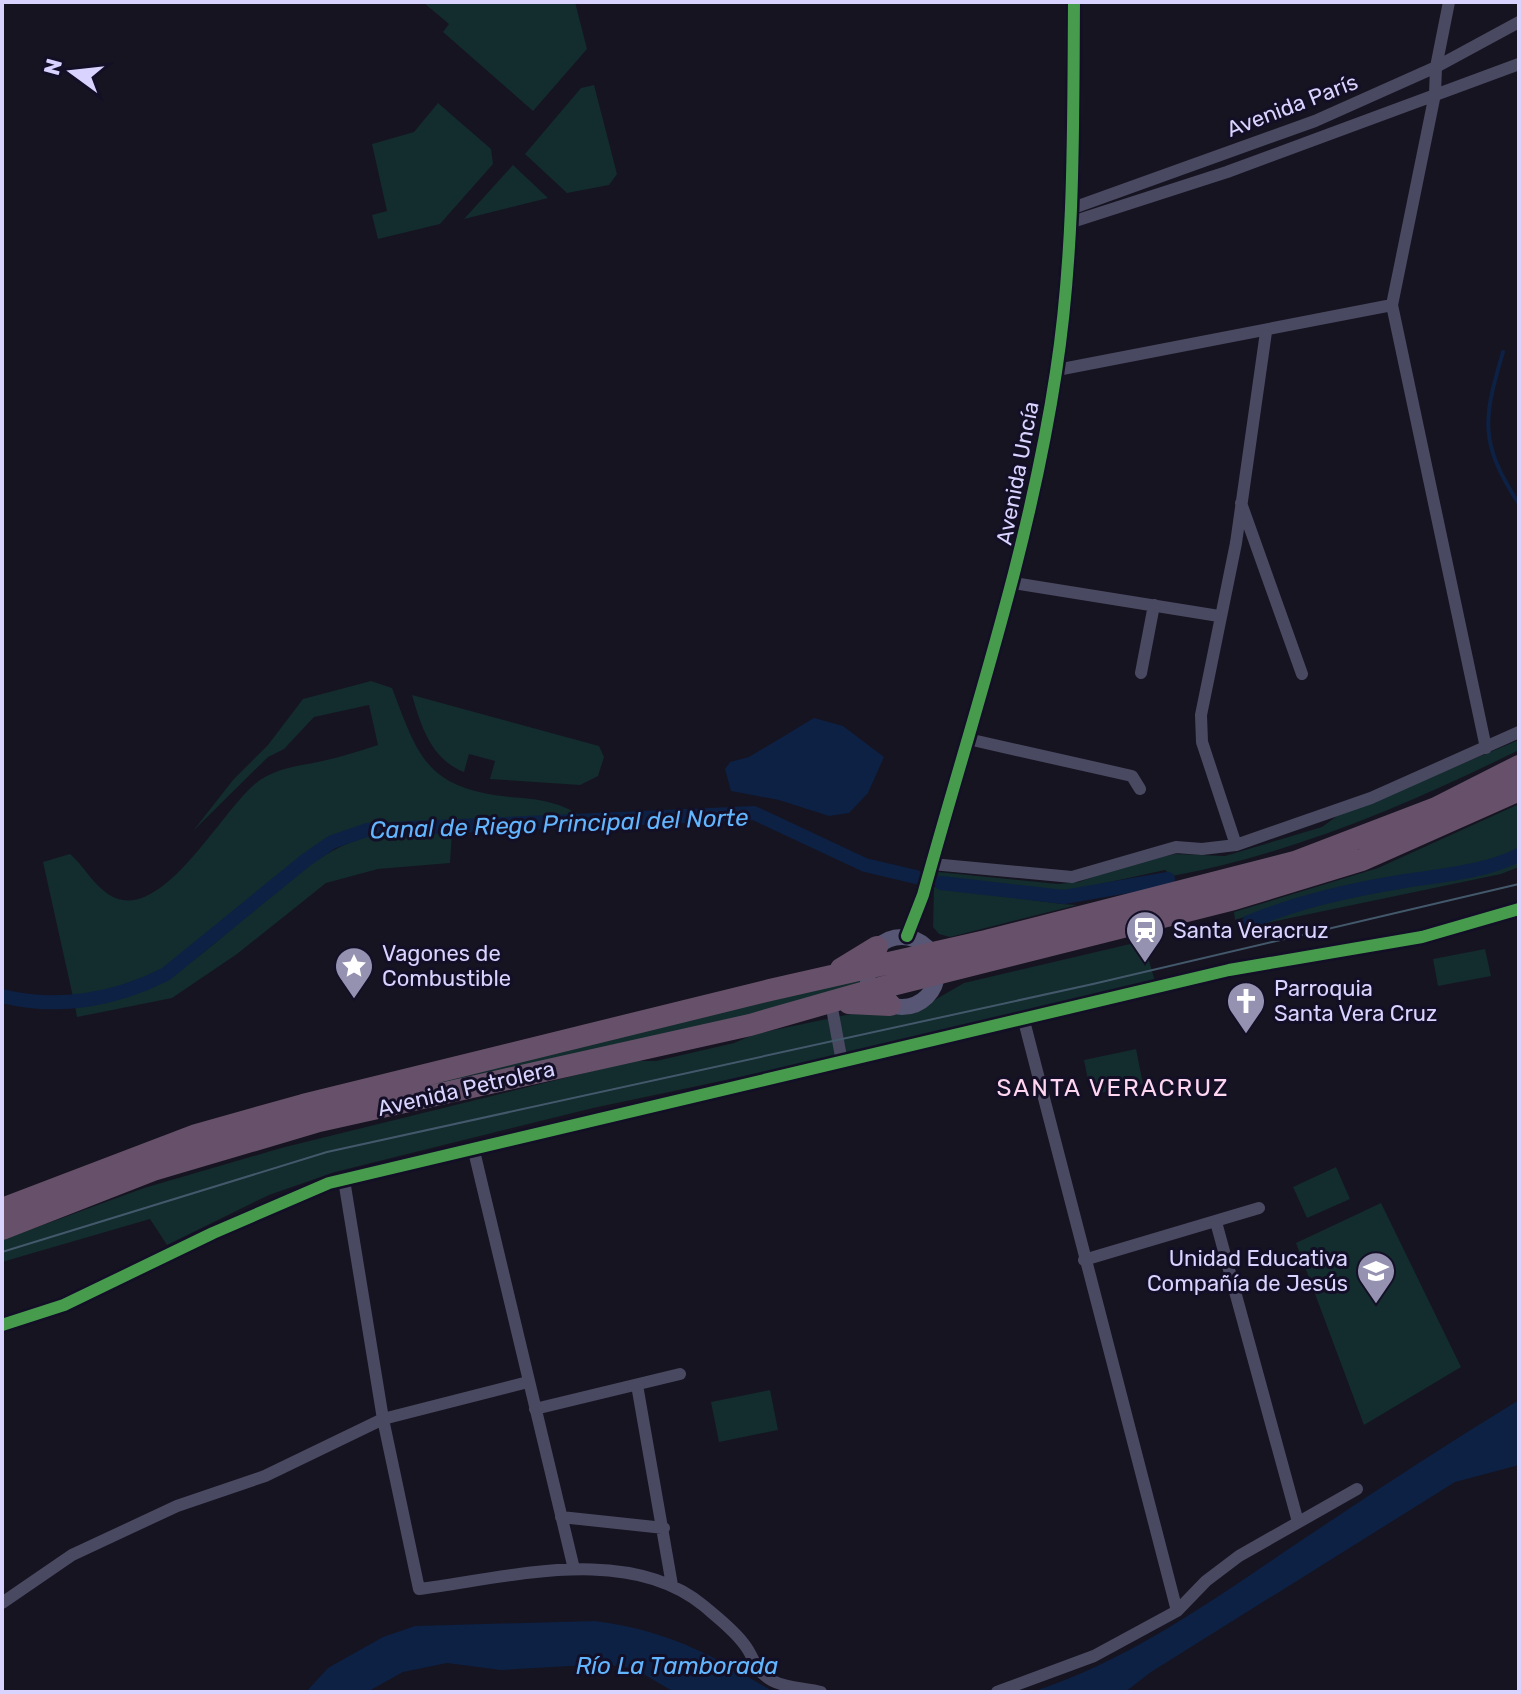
<svg xmlns="http://www.w3.org/2000/svg" width="1521" height="1694" viewBox="0 0 1521 1694" font-family="Rubik,sans-serif">
	<style>
		.green { fill: #132c2d }
		.water { fill: #0d2144 }
		.lines { fill: none; stroke-linecap: round; stroke-linejoin: round }
		.stream { stroke: #0d2144; stroke-width: 4 }
		.canal { stroke: #0d2144; stroke-width: 14 }
		.street { stroke: #4a4962; stroke-width: 12 }
		.secondary { stroke: #575674; stroke-width: 16 }
		.highway { stroke: #67516a; stroke-width: 22 }
		.tram { stroke: #43596b; stroke-width: 2 }
		.cycleway-casing { stroke: #130f26; stroke-width: 17 }
		.cycleway { stroke: #469c4c; stroke-width: 12 }
		.labels { text-anchor: middle; stroke-width: 6; stroke-linejoin: round; paint-order: stroke }
		.street-label { font-size: 22px; fill: #d9d4ff; stroke: #130f26 }
		.poi-label { font-size: 22px; fill: #d9d4ff; stroke: #130f26; text-anchor: start }
		.water-label { font-size: 24px; font-style: italic; fill: #62b6ff; stroke: #130f26 }
		.neighbourhood-label { font-size: 24px; letter-spacing: 2px; fill: #ffd6f0; stroke: #130f26 }
	</style>
	<rect width="100%" height="100%" fill="#161421"/>
	<path class="green" d="M416,2h159l12,47 -54,62 -90,-79 6,-8 -25,-21z
		M594,85l23,89 -8,11 -42,8 -42,-39 56,-66z
		M438,103l53,46 2,15 -53,60 -62,15 -6,-24 15,-4 -15,-67 42,-12z
		M513,165l35,33 -84,21z
		M371,681l21,7c27,71 35,100 118,109 28,2 47,4 71,19l-218,10 -27,10 -33,21 -139,111 -28,16 -63,13 -30,-135 27,-8c14,12 22,29 38,40 53,36 116,-90 152,-114 18,-12 38,-14 58,-18 20,-4 41,-11 60,-17l-9,-40 -55,12 -30,32 -16,8 -75,74 40,-51 35,-35 35,-46z
		M412,695l187,51 5,11 -6,19 -18,9 -90,-6 5,-18 -26,-7 -5,18c-33,-13 -43,-46 -52,-77z
		M1519,740v10c-110,54 -226,104 -347,126l-7,-6 -101,22 -127,-14 1,-6 120,12 21,-2 53,-19 43,-9 50,2 97,-29 15,-11z
		M1519,804v46l-29,12 -112,17 -75,18 -68,23 -1,-8 144,-44z
		M452,832l-2,31 -72,6 -52,14 -89,71 -65,44 -95,19 -2,-11c26,-5 54,-8 77,-20 77,-39 127,-118 209,-148 25,-9 63,-5 91,-6z
		M1519,859v8l-18,7 -264,55 96,-31 149,-26z
		M934,887l128,17 15,1 -127,32 -11,-3 -6,-7z
		M1143,941l12,40 -282,68 -280,59 -258,64 -66,23 -102,50 -17,-26 -148,43v-22l142,-52 137,-40 352,-87h23l78,-18 21,-9 115,-24 35,1 21,-6 38,-22z
		M1485,949l6,27 -53,10 -5,-27z
		M859,979l1,3 -86,27 -725,186 220,-75z
		M1136,1049l7,35 -52,11 -7,-35z
		M1336,1167l14,32 -43,19 -14,-31z
		M1381,1203l80,164 -97,58 -68,-182z
		M770,1390l8,40 -59,12 -8,-40z"/>
	<path class="water" d="M814,718l29,8 41,31 -16,36 -19,20 -20,3 -50,-16 -48,-9 -6,-22 5,-7 19,-5z
		M1519,1400v65l-64,17 -304,190 -26,20h-93c94,-30 180,-91 261,-146 75,-50 149,-99 226,-146z
		M595,1621c78,11 112,32 179,71h-100l-39,-23 -30,-5 -104,6 -54,-7 -44,9 -36,20h-61l22,-24 55,-31 32,-11z"/>
	<g class="lines">
		<path class="stream" d="M1503,352c-20,68 -24,90 16,152"/>
		<path class="canal" d="M941,883l123,14 104,-18
			M1249,922c51,-21 101,-32 156,-41 38,-6 79,-9 114,-26
			M2,996c56,14 113,4 164,-22l140,-114 26,-18 35,-12 387,-17 111,52 51,12"/>
		<path class="street" d="M1449,2l-13,65 -1,27 -43,211 94,443
			M1073,208l242,-87 121,-54 83,-45
			M1072,222l155,-50 292,-108
			M1057,370l335,-65
			M1241,503l61,171
			M1014,583l205,33
			M1141,673l13,-68
			M968,739l164,37 8,13
			M1236,845l-34,-103 -1,-27 35,-172 30,-211
			M932,864l140,13 104,-30 26,2 34,-4 135,-47 148,-66
			M831,1003l11,59
			M1024,1021l153,590
			M473,1147l101,422
			M344,1180l39,239 36,170c88,-11 209,-46 285,17 13,11 30,24 40,38 12,15 8,25 29,37 13,7 33,7 48,11
			M1216,1222l82,300
			M1084,1260l175,-52
			M2,1325l62,-20 149,-72 116,-50 900,-213 193,-33 97,-28
			M637,1385l35,200
			M535,1409l145,-35
			M561,1517l103,11
			M2,1603l70,-48 105,-49 88,-30 118,-57 145,-37
			M997,1692l97,-36 83,-45 29,-30 33,-25 118,-67"/>
		<path class="secondary" d="M907,936l16,-41c48,-174 106,-344 133,-523 19,-123 17,-246 18,-370
			M867 972a35 35 0 1 1 70 0a35 35 0 1 1-70 0Z"/>
		<path class="highway" d="M841,969l36,-22
			M849,1003l41,2
			M2,1209l194,-74 107,-30 467,-115 216,-49 309,-79 141,-54 83,-42
			M2,1229l151,-59 166,-49 431,-96 122,-35 362,-91 128,-39 157,-70"/>
		<path class="tram" d="M2,1252l325,-100 766,-168 426,-100"/>
		<g class="cycleway-casing">
			<path id="cycleway" d="M907,936l16,-41c48,-174 106,-344 133,-523 19,-123 17,-246 18,-370
				M2,1325l62,-20 149,-72 116,-50 900,-213 193,-33 97,-28"/>
		</g>
		<use href="#cycleway" class="cycleway"/>
	</g>
	<defs>
		<g id="station-pin" transform="scale(2)"><path d="M0 17L-7.5 6A9.5 9.5 0 1 1 7.5 6Z" fill="#9591b1" stroke="#130f26"/><path d="M-3-6H3Q5-6 5-4V2Q5 4 3 4L4.5 6H3L1.5 4h-3L-3 6H-4.5L-3 4Q-5 4-5 2V-4Q-5-6-3-6ZM-3.5-4v3h7v-3ZM-3.5 1v1.5H-2V1ZM2 1v1.5H3.5V1Z" fill="#fff"/></g>
		<g id="sight-pin" transform="scale(2)"><path d="M0 17L-7.5 6A9.5 9.5 0 1 1 7.5 6Z" fill="#9591b1" stroke="#130f26"/><path d="M0-6L1.8-2.2L6-1.7L2.9 1.2L3.7 5.4L0 3.3L-3.7 5.4L-2.9 1.2L-6-1.7L-1.8-2.2Z" fill="#fff"/></g>
		<g id="church-pin" transform="scale(2)"><path d="M0 17L-7.5 6A9.5 9.5 0 1 1 7.5 6Z" fill="#9591b1" stroke="#130f26"/><path d="M-1.2-6h2.4v3.5h3.3v2.4h-3.3V6h-2.4V-.1h-3.3v-2.4h3.3Z" fill="#fff"/></g>
		<g id="school-pin" transform="scale(2)"><path d="M0 17L-7.5 6A9.5 9.5 0 1 1 7.5 6Z" fill="#9591b1" stroke="#130f26"/><path d="M0-5L7-2L0 1L-7-2ZM-4 1L0 2.5L4 1V4Q0 6-4 4Z" fill="#fff"/></g>
	</defs>
	<g fill-rule="evenodd">
		<use href="#station-pin" x="1145" y="930"/>
		<use href="#sight-pin" x="354" y="966"/>
		<use href="#church-pin" x="1246" y="1001"/>
		<use href="#school-pin" x="1376" y="1271"/>
	</g>
	<g class="labels">
		<g class="street-label">
			<text transform="translate(1292 105) rotate(-21)" y="8">Avenida París</text>
			<text transform="translate(1017 473) rotate(-79)" y="8">Avenida Uncía</text>
			<text transform="translate(466 1088) rotate(-13)" y="8">Avenida Petrolera</text>
		</g>
		<g class="poi-label">
			<text x="1173" y="938">Santa Veracruz</text>
			<text x="382" y="961">Vagones de<tspan x="382" dy="25">Combustible</tspan></text>
			<text x="1274" y="996">Parroquia<tspan x="1274" dy="25">Santa Vera Cruz</tspan></text>
			<text x="1348" y="1266" text-anchor="end">Unidad Educativa<tspan x="1348" dy="25">Compañía de Jesús</tspan></text>
		</g>
		<g class="water-label">
			<text transform="translate(559 824) rotate(-2)" y="8">Canal de Riego Principal del Norte</text>
			<text x="677" y="1674">Río La Tamborada</text>
		</g>
		<g class="neighbourhood-label">
			<text x="1113" y="1096">SANTA VERACRUZ</text>
		</g>
	</g>
	<rect width="1521" height="1694" fill="none" stroke="#d9d4ff" stroke-width="8"/>
	<g transform="translate(72 72) rotate(285)" stroke="#130f26" stroke-width="6" paint-order="stroke">
	<path d="M0-6L14 30L0 20L-14 30Z" fill="#d9d4ff"/>
	<text y="-12" font-size="22" font-weight="bold" text-anchor="middle" fill="#d9d4ff">N</text>
	</g>
</svg>
